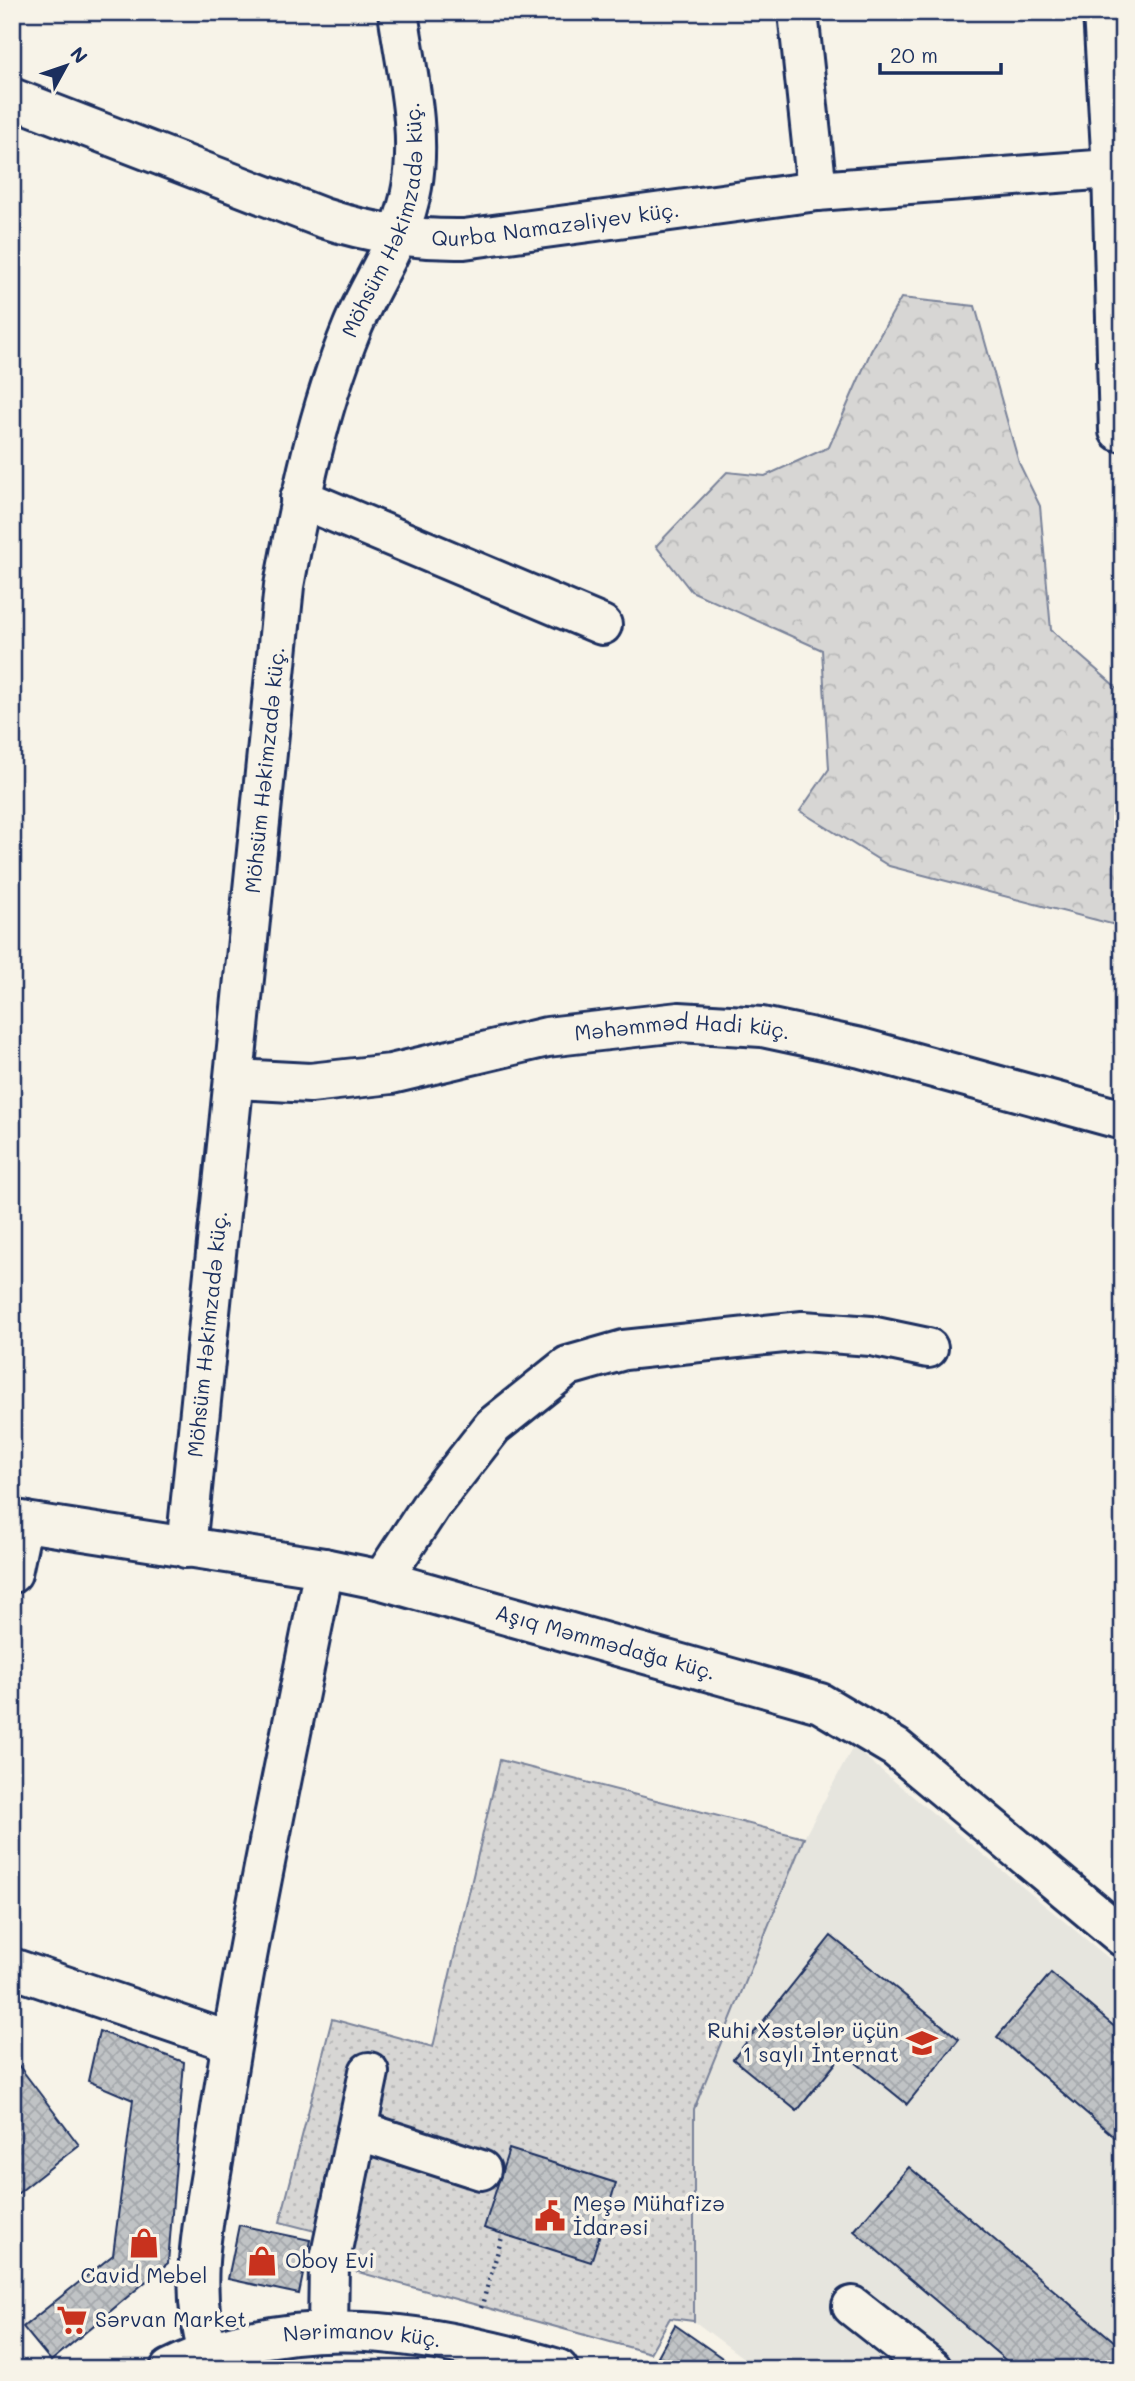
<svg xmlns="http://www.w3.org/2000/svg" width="1135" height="2381" viewBox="0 0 1135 2381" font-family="Mali,sans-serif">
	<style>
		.built { fill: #e6e5de }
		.grass { fill: url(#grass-dots); stroke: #798299; stroke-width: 2 }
		.forest { fill: url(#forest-crowns); stroke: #798299; stroke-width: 2 }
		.building { fill: url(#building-cross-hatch); stroke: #1b2f5e; stroke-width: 2 }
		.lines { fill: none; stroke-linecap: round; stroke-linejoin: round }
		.minor-casing { stroke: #1b2f5e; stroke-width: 44 }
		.major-casing { stroke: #1b2f5e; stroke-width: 44 }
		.path { stroke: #1b2f5e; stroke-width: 4.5; stroke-dasharray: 2 5; stroke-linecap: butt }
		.minor { stroke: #f7f3e8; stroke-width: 38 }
		.major { stroke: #f7f3e8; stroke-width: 38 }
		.labels { text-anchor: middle; stroke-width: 7; stroke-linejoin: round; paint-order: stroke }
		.street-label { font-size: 21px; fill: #1b2f5e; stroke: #f7f3e8 }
		.poi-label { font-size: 21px; fill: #1b2f5e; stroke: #f7f3e8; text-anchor: start }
	</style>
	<defs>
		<pattern id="grass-dots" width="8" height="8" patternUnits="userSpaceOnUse" patternTransform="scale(1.75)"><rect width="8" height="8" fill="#d7d6d4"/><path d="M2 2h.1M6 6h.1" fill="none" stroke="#b8b8b8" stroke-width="1.8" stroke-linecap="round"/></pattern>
		<pattern id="forest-crowns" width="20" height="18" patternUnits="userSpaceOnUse" patternTransform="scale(1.75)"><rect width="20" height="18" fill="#d7d6d4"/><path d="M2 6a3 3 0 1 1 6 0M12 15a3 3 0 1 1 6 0" fill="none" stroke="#b8b8b8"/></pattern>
		<pattern id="building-cross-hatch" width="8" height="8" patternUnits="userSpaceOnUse" patternTransform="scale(1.75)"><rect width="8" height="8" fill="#c0c3c5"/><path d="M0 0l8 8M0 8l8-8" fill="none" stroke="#a4a8ac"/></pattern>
	</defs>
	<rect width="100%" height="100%" fill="#f7f3e8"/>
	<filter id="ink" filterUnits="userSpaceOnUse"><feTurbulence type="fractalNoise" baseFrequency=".0143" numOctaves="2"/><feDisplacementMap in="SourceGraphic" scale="14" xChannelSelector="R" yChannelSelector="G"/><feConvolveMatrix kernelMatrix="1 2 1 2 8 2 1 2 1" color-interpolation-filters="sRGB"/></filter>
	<g filter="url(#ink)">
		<path class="built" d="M853,1747l270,223v399h-365l-64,-48v-212l110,-271z"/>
		<path class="grass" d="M500,1760l304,78 -110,271v212l-24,-3 -20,35 -321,-89 -10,-32 -39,-10 52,-203 101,28z"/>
		<path class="forest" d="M901,298l74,8 44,157 21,43 11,124 72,63v234l-234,-61 -89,-55 29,-42 -7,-119 -131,-59 -35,-45 71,-74 38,4 64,-29 42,-96z"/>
		<path class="building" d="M831,1936l128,103 -52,65 -63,-51 -47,58 -64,-52z
			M1051,1973l72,61v110l-126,-107z
			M99,2031l85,31 -16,201 -117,98 -28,-34 90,-72 20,-155 -45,-19z
			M19,2066l60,79 -67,53v-127z
			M509,2149l107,34 -25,79 -107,-34z
			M909,2167l214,182v20h-107l-162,-138z
			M239,2225l71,15 -11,54 -71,-15z
			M675,2325l63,44h-57l-23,-13z"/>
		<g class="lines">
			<g class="minor-casing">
				<g id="minor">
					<path d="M798,12l19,179"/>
					<path d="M1103,12l9,157 7,262"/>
					<path id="s1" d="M12,98l311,120c47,15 91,22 141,21l353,-48 306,-23"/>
					<path d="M300,498l302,127"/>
					<path id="s2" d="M235,1079l75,4 81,-9 156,-37 132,-15 83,5 99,21 262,72"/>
					<path id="s3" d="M12,1520l312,48 58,12 438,123 76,45 227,189"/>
					<path id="s4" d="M186,1548l98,-962c16,-87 34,-175 68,-258 20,-49 51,-87 60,-141 10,-57 -6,-118 -14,-175"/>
					<path d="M12,1573l11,-52"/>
					<path d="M382,1580l50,-76 61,-78 75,-60 56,-16 179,-19 68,5 57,12"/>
					<path d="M12,1968l219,74"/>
					<path d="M357,2130l124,40"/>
					<path d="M852,2306l80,63"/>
					<path d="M328,2331l1,-67 40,-192"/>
					<path d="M208,2351c-22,-71 -1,-144 9,-215 28,-190 70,-379 107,-568"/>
				</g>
			</g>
			<g class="major-casing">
				<g id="major">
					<path id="s5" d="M170,2369c126,-61 258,-38 388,0"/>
				</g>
			</g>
			<path class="path" d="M481,2308l22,-74"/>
			<use href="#minor" class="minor"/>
			<use href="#major" class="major"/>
		</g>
	</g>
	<defs>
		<g id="school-bare" transform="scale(2.415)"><path d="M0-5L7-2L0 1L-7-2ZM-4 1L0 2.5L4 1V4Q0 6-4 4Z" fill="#c8321e" stroke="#f7f3e8" stroke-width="2.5" paint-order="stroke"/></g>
		<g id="civic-bare" transform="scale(2.415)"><path d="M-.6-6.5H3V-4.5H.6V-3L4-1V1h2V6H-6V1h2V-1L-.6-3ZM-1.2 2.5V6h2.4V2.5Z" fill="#c8321e" stroke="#f7f3e8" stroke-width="2.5" paint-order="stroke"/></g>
		<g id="shop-bare" transform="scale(2.415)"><path d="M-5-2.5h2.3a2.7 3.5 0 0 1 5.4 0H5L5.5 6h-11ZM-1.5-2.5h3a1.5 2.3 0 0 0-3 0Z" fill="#c8321e" stroke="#f7f3e8" stroke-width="2.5" paint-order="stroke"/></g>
		<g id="supermarket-bare" transform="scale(2.415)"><path d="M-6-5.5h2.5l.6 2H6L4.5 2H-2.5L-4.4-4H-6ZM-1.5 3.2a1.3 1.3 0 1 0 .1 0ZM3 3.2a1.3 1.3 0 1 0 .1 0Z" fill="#c8321e" stroke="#f7f3e8" stroke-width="2.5" paint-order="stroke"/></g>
	</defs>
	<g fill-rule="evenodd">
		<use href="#school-bare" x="922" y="2043"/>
		<use href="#civic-bare" x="550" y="2216"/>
		<use href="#shop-bare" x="144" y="2243"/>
		<use href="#shop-bare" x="262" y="2261"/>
		<use href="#supermarket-bare" x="72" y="2320"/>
	</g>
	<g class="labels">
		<g class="street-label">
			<text dy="7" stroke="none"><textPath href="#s4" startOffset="1349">Möhsüm Həkimzadə küç.</textPath></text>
			<text dy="7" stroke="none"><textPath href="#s1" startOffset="569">Qurba Namazəliyev küç.</textPath></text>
			<text dy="7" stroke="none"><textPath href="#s4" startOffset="782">Möhsüm Həkimzadə küç.</textPath></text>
			<text dy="7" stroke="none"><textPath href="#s2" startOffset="453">Məhəmməd Hadi küç.</textPath></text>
			<text dy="7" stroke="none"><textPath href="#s4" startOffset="215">Möhsüm Həkimzadə küç.</textPath></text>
			<text dy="7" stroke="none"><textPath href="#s3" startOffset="607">Aşıq Məmmədağa küç.</textPath></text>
			<text dy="7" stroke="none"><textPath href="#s5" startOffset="198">Nərimanov küç.</textPath></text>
		</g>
		<g class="poi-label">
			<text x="899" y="2038" text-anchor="end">Ruhi Xəstələr üçün<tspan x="899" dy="24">1 saylı İnternat</tspan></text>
			<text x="573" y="2211">Meşə Mühafizə<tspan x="573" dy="24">İdarəsi</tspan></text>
			<text x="285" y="2268">Oboy Evi</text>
			<text x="144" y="2283" text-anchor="middle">Cavid Mebel</text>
			<text x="95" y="2327">Sərvan Market</text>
		</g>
	</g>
	<rect width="1135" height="2381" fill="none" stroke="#f7f3e8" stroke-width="42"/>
	<rect x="21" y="21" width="1093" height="2339" fill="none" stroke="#1b2f5e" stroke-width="2.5" filter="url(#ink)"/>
	<g transform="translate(66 66) rotate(50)" stroke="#f7f3e8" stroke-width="5" paint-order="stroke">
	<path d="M0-5L12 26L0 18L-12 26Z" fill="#1b2f5e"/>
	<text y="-10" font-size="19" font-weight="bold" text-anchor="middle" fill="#1b2f5e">N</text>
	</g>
	<path d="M880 63v10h121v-10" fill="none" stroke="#1b2f5e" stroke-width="3.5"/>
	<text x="890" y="63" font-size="21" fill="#1b2f5e" stroke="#f7f3e8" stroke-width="5" paint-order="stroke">20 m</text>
</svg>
